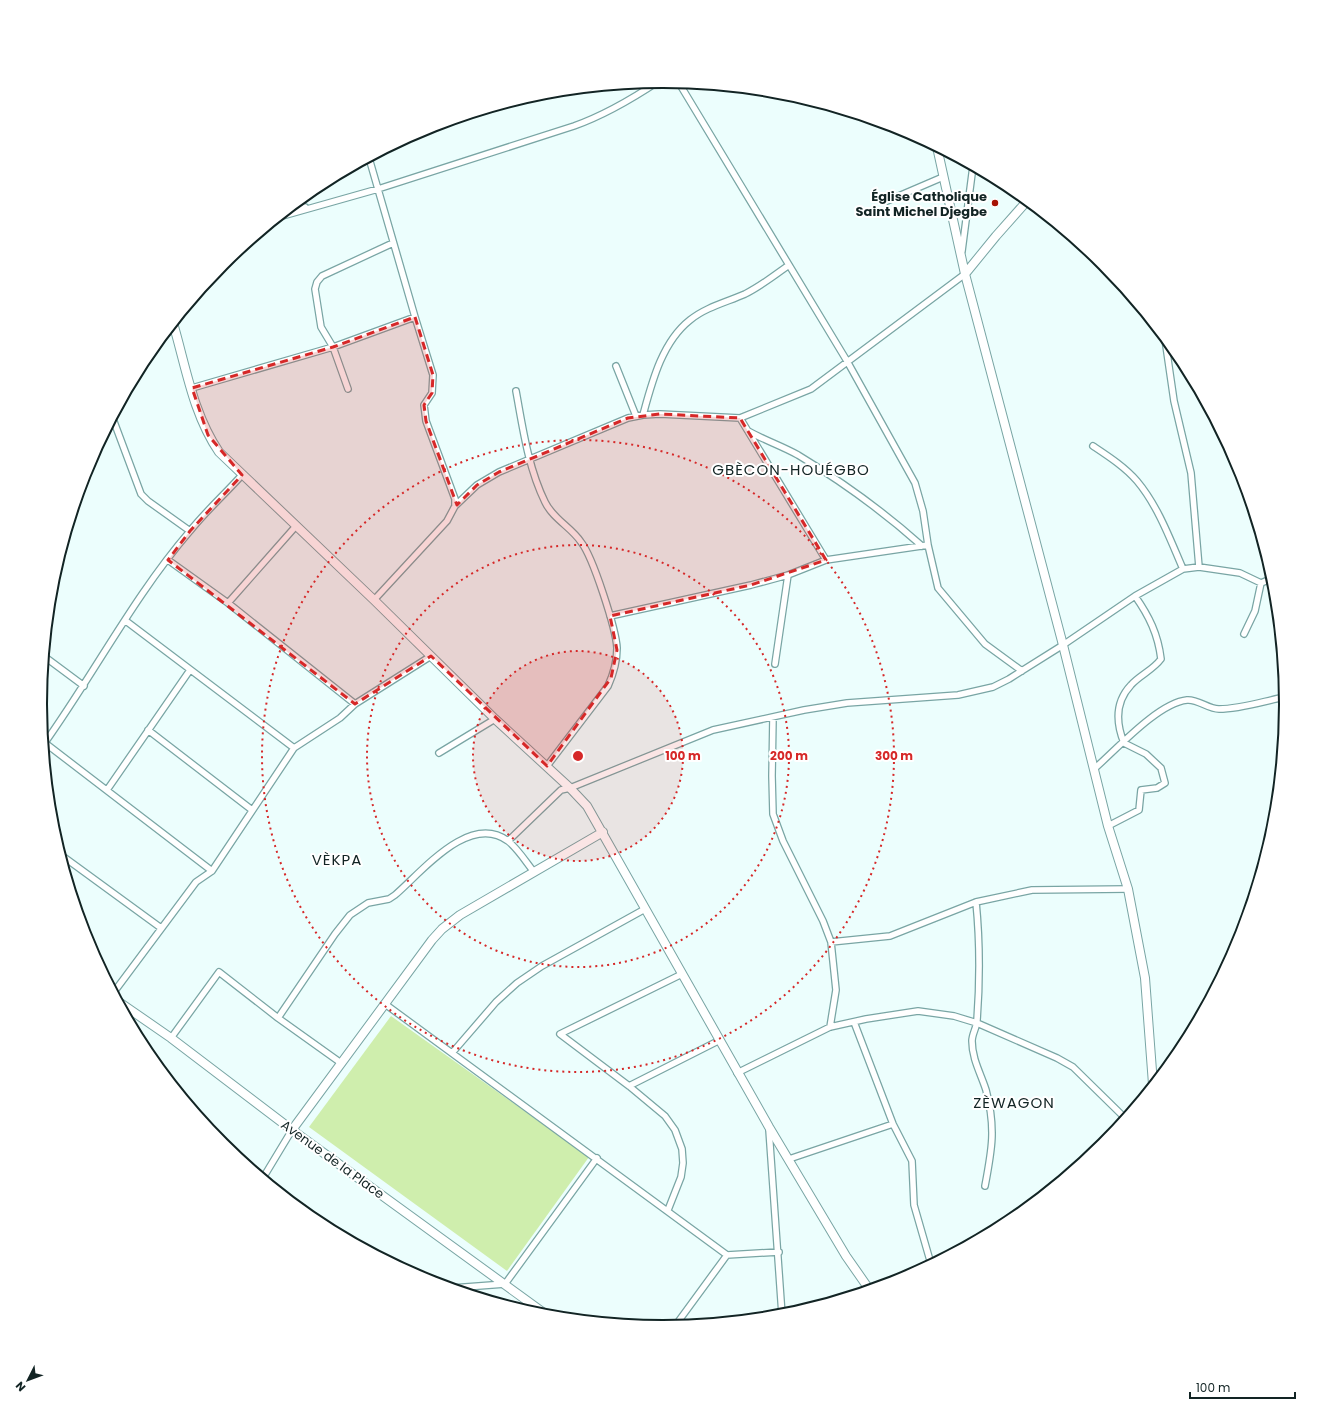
<svg xmlns="http://www.w3.org/2000/svg" width="1326" height="1408" viewBox="0 0 1326 1408" font-family="Poppins,sans-serif">
	<style>
		.green { fill: #cfeead }
		.lines { fill: none; stroke-linecap: round; stroke-linejoin: round }
		.street-casing { stroke: #79a5a4; stroke-width: 8 }
		.secondary-casing { stroke: #79a5a4; stroke-width: 10 }
		.street { stroke: #fff; stroke-width: 5.5 }
		.secondary { stroke: #fff; stroke-width: 8 }
		.marked { fill: #d62828; fill-opacity: 0.2; stroke: #d62828; stroke-width: 3; stroke-dasharray: 8 5; stroke-linejoin: round }
		.ring { fill: none; stroke: #d62828; stroke-width: 2; stroke-dasharray: 2 4 }
		.poi-dot { fill: #a61204; stroke: #fff; stroke-width: 1.5 }
		.labels { text-anchor: middle; stroke-width: 4; stroke-linejoin: round; paint-order: stroke }
		.poi-label { font-size: 13px; font-weight: bold; fill: #122424; stroke: #fff; text-anchor: end }
		.street-label { font-size: 13px; fill: #122424; stroke: #fff }
		.quarter-label { font-size: 15px; letter-spacing: 1px; fill: #122424; stroke: #fff }
		.rim { fill: none; stroke: #122424; stroke-width: 2 }
		.centre { fill: #d62828; stroke: #fff; stroke-width: 2 }
		.ring-label { font-size: 12px; text-anchor: middle; font-weight: bold; fill: #d62828; stroke: #fff; stroke-width: 4; stroke-linejoin: round; paint-order: stroke }
	</style>
	<rect width="100%" height="100%" fill="#ecfefd"/>
	<path class="green" d="M391,1016l198,141 -82,114 -198,-144z"/>
	<g class="lines">
		<g class="street-casing">
			<path id="street" d="M679,83l168,278 68,122 8,28 5,34 10,43 47,56 37,27
				M369,158l46,159 18,58 -1,18 -8,12 2,16 29,78v7l-8,15 -73,79
				M887,201l56,-24
				M292,207h13
				M279,217l99,-28 196,-63c31,-11 58,-27 85,-45
				M962,251l11,-85
				M1165,339l9,62 17,72 8,94
				M616,366l20,50
				M192,388l141,-41 82,-30
				M348,389l-15,-42 -12,-20 -6,-38 2,-7 5,-6 71,-33
				M516,391c7,38 12,76 29,111 8,17 26,25 36,40 12,15 35,87 36,106 0,12 -4,27 -9,38l-61,80
				M643,415c9,-33 19,-73 47,-95 16,-13 37,-18 55,-26 16,-8 30,-19 44,-29
				M740,418l86,142
				M113,419l28,75 7,7 42,30
				M748,431c16,9 34,15 50,24 43,26 86,57 124,91
				M1093,446c15,10 32,21 44,35 21,25 33,58 46,88
				M455,506l22,-21 22,-13 129,-54 15,-3 17,-1 80,4 71,-29 154,-115
				M168,560l60,43 127,101
				M1261,583l12,-5
				M228,603l68,-77
				M610,616l141,-31 37,-10 38,-15 102,-15
				M126,621l168,127
				M45,657l39,29
				M775,664l13,-89
				M773,717l-1,59 1,38 10,27 40,80 8,21 5,48 -6,37
				M148,730l104,80
				M45,743l167,128
				M44,744c50,-70 90,-148 146,-213 16,-20 35,-37 52,-56
				M439,753l56,-34
				M1094,769c23,-20 64,-66 93,-69 11,-1 21,9 32,9 22,0 45,-8 66,-12
				M107,790l83,-120
				M1108,826l31,-16 2,-20 16,-2 8,-5 -4,-15 -15,-14 -22,-11c-8,-20 -9,-41 7,-58 9,-10 22,-15 30,-26 -3,-25 -12,-43 -26,-63
				M508,841l53,-51 9,-2 143,-58 91,-20 43,-7 111,-8 35,-8 16,-8 54,-34 72,-49 48,-27 16,-2 41,6 21,10 -6,28 -11,23
				M61,855l100,73
				M976,902c4,40 4,78 1,118 0,7 -5,14 -5,21 0,18 9,33 14,49 10,38 6,59 -1,96
				M831,942l59,-6 86,-34 56,-12 96,-1
				M114,992l82,-110 16,-11 82,-123 46,-30 15,-14 76,-48
				M385,1004l342,251 52,-3
				M278,1018l57,-84 15,-19 18,-12 21,-4 6,-4c26,-22 74,-83 113,-54 10,8 18,21 26,31
				M854,1022l39,102 19,37 2,44 17,59
				M171,1038l48,-66 59,46 63,45
				M452,1053l44,-51 21,-19 25,-17 103,-57
				M737,1073l93,-46 36,-8 52,-8 36,5 23,7 80,35 16,9 52,51
				M629,1086l89,-45
				M769,1130l13,185
				M789,1159l104,-35
				M263,1178l29,-48
				M668,1210l13,-33 2,-14 -1,-14 -7,-19 -10,-14 -36,-30 -69,-52 122,-60
				M452,1288l53,-4 92,-126
				M675,1326l52,-71"/>
		</g>
		<g class="secondary-casing">
			<path id="secondary" d="M937,147l28,127 98,371 45,181 20,63 17,89 8,106
				M965,274l31,-38 31,-35
				M173,323c13,44 20,91 46,129l155,148 121,119 75,69 17,18 182,321 77,129 23,33
				M119,1002l52,36 121,92 256,186
				M292,1130l140,-190 10,-11 18,-14 143,-83"/>
		</g>
		<use href="#street" class="street"/>
		<use href="#secondary" class="secondary"/>
	</g>
	<path class="marked" d="M415,317l18,58 -1,18 -8,12 2,16 31,84 20,-20 22,-13 129,-54 32,-4 80,4 86,142 -75,25 -141,31 7,34 -6,28 -64,88 -116,-110 -76,48 -187,-144 22,-29 52,-56 -34,-40 -16,-47 141,-41z"/>
	<circle cx="578" cy="756" r="105" fill="#d62828" fill-opacity=".12"/>
	<g class="ring">
		<circle cx="578" cy="756" r="105"/>
		<circle cx="578" cy="756" r="211"/>
		<circle cx="578" cy="756" r="316"/>
	</g>
	<circle class="poi-dot" cx="995" cy="203" r="4"/>
	<g class="labels">
		<g class="poi-label">
			<text x="987" y="201">Église Catholique<tspan x="987" dy="15">Saint Michel Djegbe</tspan></text>
		</g>
		<g class="street-label">
			<text transform="translate(333 1159) rotate(36)" y="5">Avenue de la Place</text>
		</g>
		<g class="quarter-label">
			<text x="791" y="475">GBÈCON-HOUÉGBO</text>
			<text x="337" y="865">VÈKPA</text>
			<text x="1014" y="1108">ZÈWAGON</text>
		</g>
	</g>
	<path d="M0 0H1326V1408H0ZM47 704a616 616 0 1 1 1232 0a616 616 0 1 1-1232 0Z" fill="#fff" fill-rule="evenodd"/>
	<path class="rim" d="M47 704a616 616 0 1 1 1232 0a616 616 0 1 1-1232 0Z"/>
	<circle cx="578" cy="756" r="6" class="centre"/>
	<g class="ring-label">
		<text x="683" y="760">100 m</text>
		<text x="789" y="760">200 m</text>
		<text x="894" y="760">300 m</text>
	</g>
	<g transform="translate(28 1380) rotate(228)" stroke="#ffffff" stroke-width="3" paint-order="stroke">
	<path d="M0-3L7 15L0 10L-7 15Z" fill="#122424"/>
	<text y="-6" font-size="11" font-weight="bold" text-anchor="middle" fill="#122424">N</text>
	</g>
	<path d="M1190 1392v6h105v-6" fill="none" stroke="#122424" stroke-width="2"/>
	<text x="1196" y="1392" font-size="12" fill="#122424" stroke="#ffffff" stroke-width="3" paint-order="stroke">100 m</text>
</svg>
